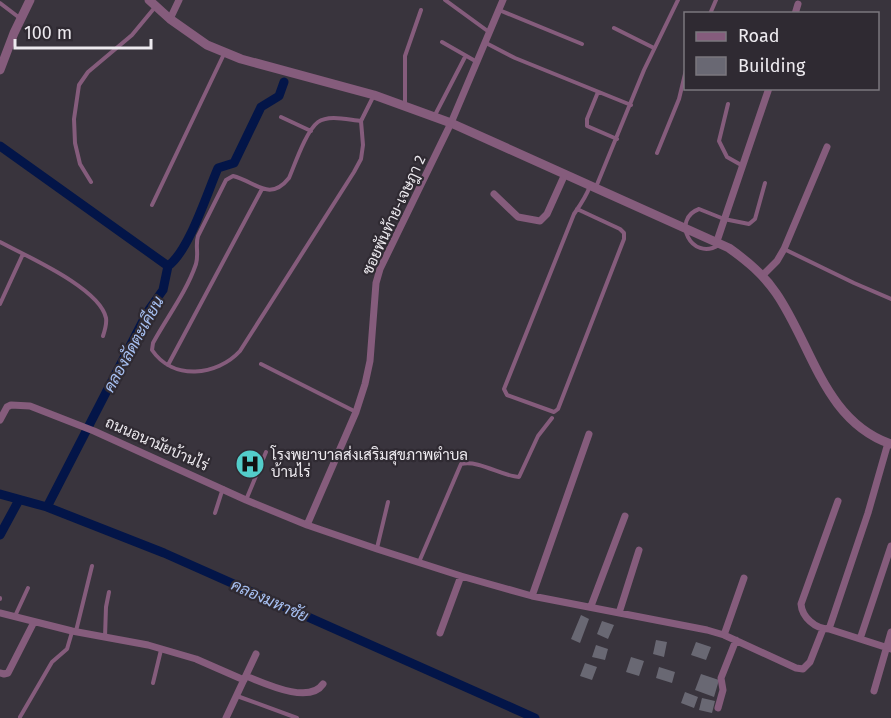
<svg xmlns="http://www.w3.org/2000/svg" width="891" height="718" viewBox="0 0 891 718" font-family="'Fira Sans',Sarabun,sans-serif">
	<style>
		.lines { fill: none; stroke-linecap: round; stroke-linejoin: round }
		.canal { stroke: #031548; stroke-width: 9 }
		.building { fill: #696873 }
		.service { stroke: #855c7c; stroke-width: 4 }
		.minor { stroke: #855c7c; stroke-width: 7 }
		.tertiary { stroke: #855c7c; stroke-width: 9 }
		.labels { text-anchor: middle; stroke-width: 4.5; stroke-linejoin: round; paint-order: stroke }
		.street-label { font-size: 15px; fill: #edeaef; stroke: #2f2a32 }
		.poi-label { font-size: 15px; fill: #edeaef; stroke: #2f2a32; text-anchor: start }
		.water-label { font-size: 16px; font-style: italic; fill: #a7c0f2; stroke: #2f2a32 }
	</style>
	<rect width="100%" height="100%" fill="#39343d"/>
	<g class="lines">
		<path class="canal" d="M0,146l168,120 -5,24 -15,21 -101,196
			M168,266c21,-15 39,-73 50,-98l16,-5 27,-56 18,-11 5,-14
			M0,494l47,13 117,46 371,165
			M0,535l19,-35"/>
	</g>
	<path class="building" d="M581,615l8,4 -9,24 -9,-4z
		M602,621l12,4 -6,14 -11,-5z
		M656,640l11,2 -3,15 -11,-3z
		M696,642l15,5 -5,13 -15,-5z
		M596,645l12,4 -3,11 -13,-3z
		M631,657l13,4 -5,15 -13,-4z
		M585,663l12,4 -5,13 -12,-4z
		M659,667l16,5 -3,11 -16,-5z
		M701,674l18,6 -5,17 -19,-7z
		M685,692l13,5 -4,11 -13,-5z
		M702,698l13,3 -3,12 -13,-3z"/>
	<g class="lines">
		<path class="service" d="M445,0l44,32
			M0,3l21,16
			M499,10l83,34
			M710,14l6,-14
			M614,28l40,20
			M442,42l35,20
			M486,43l29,15 116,47
			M598,92l-11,27v7l30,13
			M728,104l-9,37 8,16 16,9
			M405,105v-49l16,-46
			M435,115l30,-58
			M281,117l30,14
			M361,121c-12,-1 -32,-7 -43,1 -12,9 -23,42 -29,56 -20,25 -34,3 -56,-2l-7,4 -28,56c-3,9 1,18 -2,28 -10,29 -29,53 -43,79l-1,7c21,31 65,26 88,1l114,-179 7,-13 2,-14 -2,-24 13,-26
			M657,153l22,-54 7,-29
			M91,182l-11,-18 -5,-21 -1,-24 5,-34 9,-13 44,-37 24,-29
			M596,187l48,-117 34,-70
			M152,205l72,-151
			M577,209l43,20 4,4v6l-66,170 -4,3 -47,-17 -3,-6 70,-175c7,-10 12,-17 16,-28
			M0,242c26,14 100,46 106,76 1,6 -1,12 -3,18
			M719,245c-28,17 -48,-26 -20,-36l25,10 25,5 6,-5 10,-36
			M784,249l70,34 37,16
			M0,304l23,-50
			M261,364l95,48
			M168,365l94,-176
			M246,500l20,-48
			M215,513l8,-25
			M377,548l11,-46
			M419,562l42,-98c19,-4 40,12 58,13l19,-41 14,-18
			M0,599v-1
			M15,616l13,-28
			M76,631l16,-65
			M105,637l1,-30 3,-15
			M153,683l8,-33
			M237,696l60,22
			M20,717l32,-55 15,-13 5,-17"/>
		<path class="minor" d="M795,14l3,-10
			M170,19l9,-19
			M494,194l24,23 22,4 7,-7 18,-40
			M717,241l52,-153
			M762,276l15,-15 7,-12 43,-102
			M0,420l7,-13 4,-2 19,1 64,25 152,69 61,25 70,24 84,27 71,20 175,34 17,5 72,33 7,1 7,-7 13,-33
			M838,501l-37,103c1,13 14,25 28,25l62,20
			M307,525l49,-113 9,-28 5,-23 6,-78 4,-14 71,-146 52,-123
			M532,596l57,-162
			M591,606l34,-90
			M0,613l72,18 76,14 48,14 48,21
			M619,613l20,-63
			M829,629l39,-116 20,-70
			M440,633l21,-57
			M724,635l20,-57
			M860,639l31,-93
			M0,673l4,1 4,-1 26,-51
			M246,676c18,7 63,29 77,8
			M874,691l17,-59
			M718,708l5,-18 -2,-12 15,-38
			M226,718l30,-64"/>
		<path class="tertiary" d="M149,0l21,19 37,26 34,14 133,36 77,28 278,125c18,13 34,26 47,45 36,52 48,128 115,151
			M0,70l14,-37 16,-33"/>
	</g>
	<defs>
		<g id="hospital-disc" transform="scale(1.5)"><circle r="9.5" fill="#53cdca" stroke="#2f2a32"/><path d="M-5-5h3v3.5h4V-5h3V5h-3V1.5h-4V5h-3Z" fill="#111"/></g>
	</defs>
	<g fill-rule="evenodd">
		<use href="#hospital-disc" x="250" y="464"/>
	</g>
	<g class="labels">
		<g class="street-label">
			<text transform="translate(394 215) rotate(-65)" y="5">ซอยพันท้าย-เจษฎา 2</text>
			<text transform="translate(157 444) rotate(24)" y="5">ถนนอนามัยบ้านไร่</text>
		</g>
		<g class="poi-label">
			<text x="271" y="460">โรงพยาบาลส่งเสริมสุขภาพตำบล<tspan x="271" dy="17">บ้านไร่</tspan></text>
		</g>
		<g class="water-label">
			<text transform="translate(133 344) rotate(-61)" y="6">คลองลัดตะเคียน</text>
			<text transform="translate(270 600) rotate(24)" y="6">คลองมหาชัย</text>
		</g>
	</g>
	<rect x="684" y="12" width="195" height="78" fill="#2f2a32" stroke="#7b777e" stroke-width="1.5"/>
	<rect x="696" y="32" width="30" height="9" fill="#855c7c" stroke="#7b777e" stroke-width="1.5"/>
	<text x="738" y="42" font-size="18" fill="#edeaef">Road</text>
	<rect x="696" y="57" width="30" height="18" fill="#696873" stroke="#7b777e" stroke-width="1.5"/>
	<text x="738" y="72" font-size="18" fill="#edeaef">Building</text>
	<path d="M15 39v9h136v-9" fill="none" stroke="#edeaef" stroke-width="3"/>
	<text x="24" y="39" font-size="18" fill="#edeaef" stroke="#2f2a32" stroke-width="4.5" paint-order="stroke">100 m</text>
</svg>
